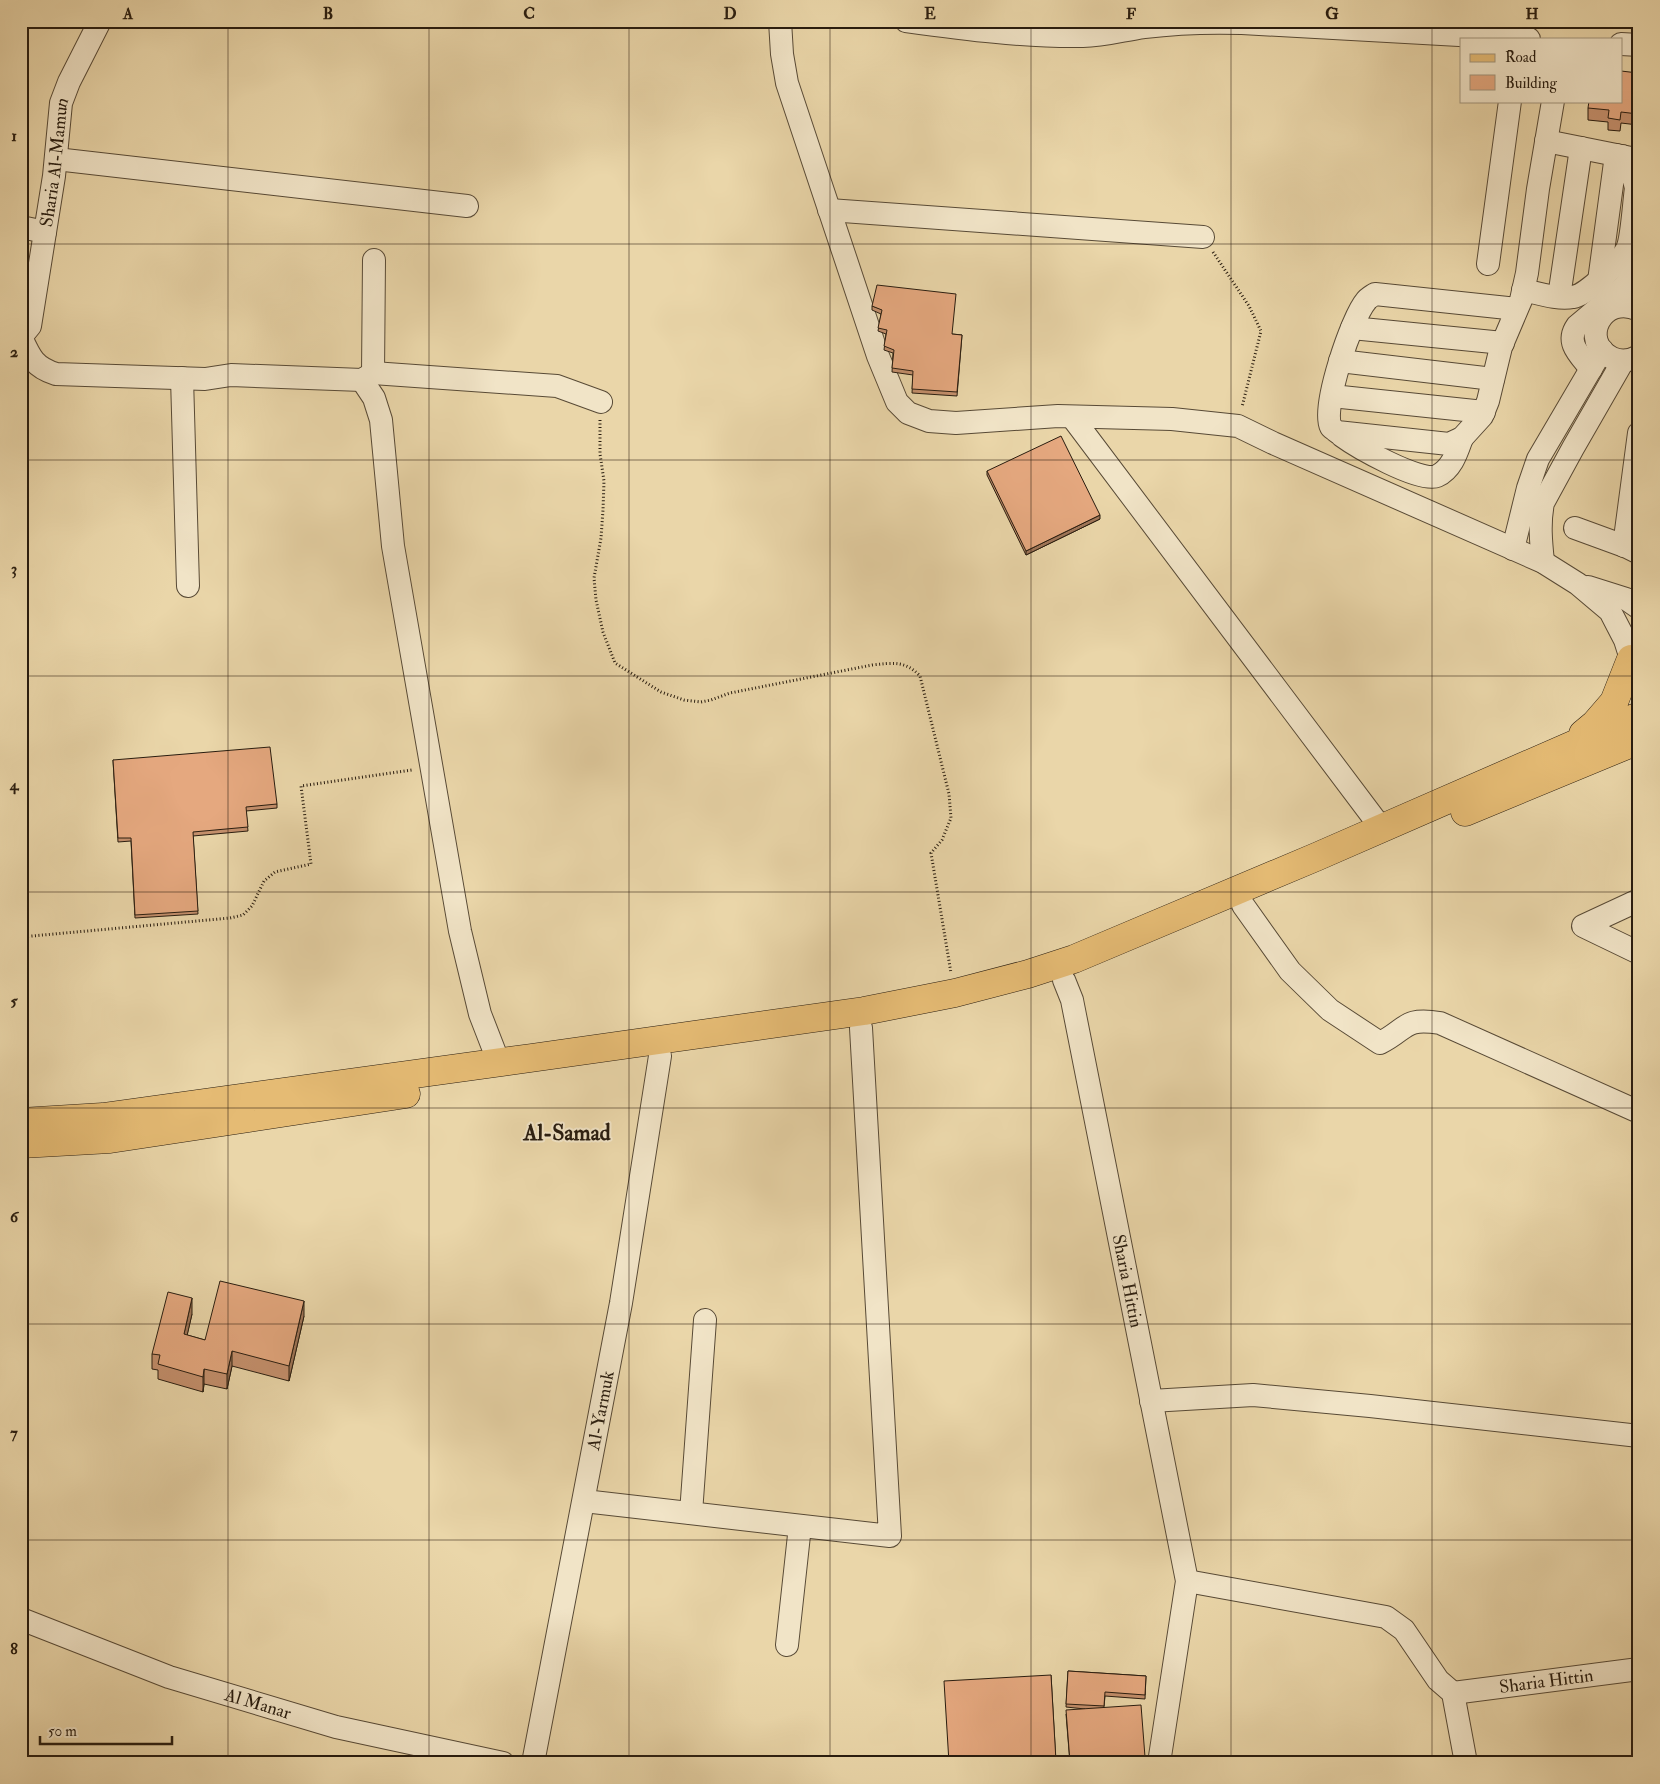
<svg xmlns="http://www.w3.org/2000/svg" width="1660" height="1784" viewBox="0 0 1660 1784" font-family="'IM FELL Double Pica',serif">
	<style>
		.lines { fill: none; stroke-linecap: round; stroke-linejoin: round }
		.minor-casing { stroke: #584a36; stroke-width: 24 }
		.major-casing { stroke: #281c0f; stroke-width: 29 }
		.path { stroke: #281c0f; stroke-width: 3; stroke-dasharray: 1 2.5; stroke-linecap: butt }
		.minor { stroke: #f1e4c7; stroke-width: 22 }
		.major { stroke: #e5bb74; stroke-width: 28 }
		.wall { fill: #c5906d; stroke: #281c0f }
		.shaded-wall { fill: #a07659; stroke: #281c0f }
		.building { fill: #e5a87f; stroke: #281c0f }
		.grid { fill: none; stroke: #281c0f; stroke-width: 1; stroke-opacity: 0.55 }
		.labels { text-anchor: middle; stroke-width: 4; stroke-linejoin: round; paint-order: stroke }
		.street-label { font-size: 18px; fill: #281c0f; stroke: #f1e4c7 }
		.district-label { font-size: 22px; font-weight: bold; fill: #281c0f; stroke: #f1e4c7 }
		.neatline { fill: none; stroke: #281c0f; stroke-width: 2 }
		.grid-label { font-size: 16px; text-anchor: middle; font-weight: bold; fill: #281c0f }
	</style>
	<rect width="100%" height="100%" fill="#ead6a9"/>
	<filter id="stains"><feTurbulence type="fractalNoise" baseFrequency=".004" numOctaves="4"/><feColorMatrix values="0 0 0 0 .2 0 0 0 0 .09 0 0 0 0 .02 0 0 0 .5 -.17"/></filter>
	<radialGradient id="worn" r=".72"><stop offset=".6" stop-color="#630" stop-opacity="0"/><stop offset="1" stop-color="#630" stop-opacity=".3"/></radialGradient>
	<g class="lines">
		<g class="minor-casing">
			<g id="minor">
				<path d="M780,21l2,33 5,29 91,273 19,46 11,11 21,8 27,2 102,-7 114,3 66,7 35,17 270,119 35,22 32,27 15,29 6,19 8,10"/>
				<path d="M906,21c59,8 118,16 177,15 21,0 40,-6 61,-9 33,-4 65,-5 98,-4l287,16"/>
				<path d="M1621,44l18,1"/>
				<path d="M1546,141l85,17"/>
				<path d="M56,159l411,47"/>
				<path d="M829,210l374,27"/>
				<path d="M21,227l24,5"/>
				<path d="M1488,264l22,-163"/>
				<path d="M1599,281l17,-126"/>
				<path d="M1523,290c15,3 34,10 50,7 14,-2 47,-35 54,-48 5,-10 7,-48 9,-61l-2,-8 -12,-24"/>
				<path d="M1559,297l22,-149"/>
				<path d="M1618,298l21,-36"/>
				<path d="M1517,309l-142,-15c-3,2 -7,4 -9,7 -14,16 -45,107 -35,126 2,2 4,3 6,5l112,12 13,-6 20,-22 6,-15 13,-54 20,-47 6,-27 11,-84 15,-88"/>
				<path d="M1639,310c-37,-18 -61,32 -27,48 9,4 18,3 27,-2"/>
				<path d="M1352,328l151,15"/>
				<path d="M21,337c9,20 13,30 35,37l149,5 26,-4 131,5 11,-7 1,-113"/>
				<path id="s1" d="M21,337l9,-11 24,-150 7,-73 8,-21 31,-61"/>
				<path d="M1340,361l153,18"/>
				<path d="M1591,369c-11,-14 -26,-26 -14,-43l49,-41"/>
				<path d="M373,373l184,13 44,16"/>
				<path d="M182,378l6,208"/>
				<path d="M362,380l12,18 7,22 12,126 67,385 20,83 19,49"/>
				<path d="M1332,396l152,16"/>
				<path d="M1072,417l310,412"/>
				<path d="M1342,436c15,11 78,47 95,40 15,-7 20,-24 25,-38"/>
				<path d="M1575,528l52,19 12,6"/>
				<path d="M1624,546l15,-113"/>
				<path d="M1513,549l15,-61 10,-29 64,-109"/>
				<path d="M1543,562c-2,-19 -4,-39 0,-59l30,-55 50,-87"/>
				<path d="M1588,587l38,12 13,9"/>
				<path d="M1639,900l-56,26 56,27"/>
				<path d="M1243,905l47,66 40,39 50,33c28,-14 23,-26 60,-20l199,89"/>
				<path id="s2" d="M1064,980l8,20 115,581 -28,182"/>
				<path d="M1151,1401l102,-6 117,11 269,30"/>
				<path d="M584,1501l306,35 -29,-508"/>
				<path d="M691,1513l14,-193"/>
				<path d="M1187,1581l199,36 18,13 34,50 15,13 13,70"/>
				<path id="s3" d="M21,1619l148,58 167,50 167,36"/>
				<path d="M787,1645l13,-119"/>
				<path id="s4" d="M1453,1693l186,-24"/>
				<path id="s5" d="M533,1763l88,-460 39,-247"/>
			</g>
		</g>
		<g class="major-casing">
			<path id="major" d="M1583,734l12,-10 19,-22 17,-43
				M1465,812l174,-72
				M21,1122l82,-5 428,-59 333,-47 91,-18 73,-19 46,-15 242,-102 323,-141
				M21,1144l89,-5 296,-45"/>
		</g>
		<path class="path" d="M1213,252l36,54 12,25 -19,76
			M600,420v34l4,27 -1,29 -2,28 -7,40 2,22 7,32 12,31 46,29 23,8 17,2 10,-2 19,-7 142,-28c20,-2 33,-5 48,11l29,118 2,24 -9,22 -11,13 20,120
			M21,937l209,-19 13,-3 9,-9 12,-25 11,-9 36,-8 -10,-78 111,-16"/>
		<use href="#minor" class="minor"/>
		<use href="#major" class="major"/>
	</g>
	<path class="wall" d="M1639,66l-1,59 -17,-2 -1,8 -12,-1v-8l-20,-2v-12l50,-35z
		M872,306l80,28 10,1 -5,61 -45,-3 1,-18 -21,-3 1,-19 -9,-3 2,-16 -8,-3 3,-17 -9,-4z
		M987,471l113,48 -74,36 -39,-80z
		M113,760l164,44v4l-31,3 2,20 -55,5 5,78 -63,4 -4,-77 -13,1z
		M192,1314l-5,21 18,5 99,-24 -15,65 -57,-15 -5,23 -23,-5 -1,8 -45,-13v-9l-6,-1v-15z
		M1068,1671l78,5 -1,23 -40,-3 -1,11 41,50v3l-33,3h-42l-4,-49 19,-5 -19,-2z
		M1051,1675l5,88h-107z"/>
	<path class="shaded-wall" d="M1100,515v4l-74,36v-4z
		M192,1298v16l-8,35v-15z
		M304,1301v15l-15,65v-15z
		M232,1351v15l-5,23v-15z
		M204,1369v15l-1,8v-15z"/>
	<path class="building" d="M1639,66l-1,48 -17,-2 -1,8 -12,-2 1,-8 -21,-2 1,-7h32v-30l17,2z
		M877,285l79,9 -4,40 10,1 -5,57 -45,-3 1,-18 -21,-3 2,-18 -10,-4 3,-16 -9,-2 4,-18 -10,-4z
		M1061,436l39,79 -74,36 -39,-80z
		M270,747l7,57 -31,3 2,20 -55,5 5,79 -63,4 -4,-77h-13l-5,-78z
		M220,1281l84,20 -15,65 -57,-15 -5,23 -23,-5 -1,8 -45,-13 2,-9 -8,-1 16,-62 24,6 -8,36 21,6z
		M1068,1671l78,5 -1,19 -40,-3 -1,14 -38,-2z
		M1051,1675l5,86 -30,2h-77l-5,-82z
		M1141,1705l4,52 -75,5 -4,-52z"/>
	<path class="grid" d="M228,21v1742M429,21v1742M629,21v1742M830,21v1742M1031,21v1742M1231,21v1742M1432,21v1742M21,244h1618M21,460h1618M21,676h1618M21,892h1618M21,1108h1618M21,1324h1618M21,1540h1618"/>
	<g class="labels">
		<g class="street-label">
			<text dy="6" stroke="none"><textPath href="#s1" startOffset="180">Sharia Al-Mamun</textPath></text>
			<text dy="6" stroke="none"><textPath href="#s2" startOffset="308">Sharia Hittin</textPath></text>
			<text dy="6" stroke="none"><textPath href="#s5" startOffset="359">Al-Yarmuk</textPath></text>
			<text dy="6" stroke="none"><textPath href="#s4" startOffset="94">Sharia Hittin</textPath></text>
			<text dy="6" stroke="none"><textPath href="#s3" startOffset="252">Al Manar</textPath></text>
		</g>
		<g class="district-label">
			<text x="567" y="1140">Al-Samad</text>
		</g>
	</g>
	<rect width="1660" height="1784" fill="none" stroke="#ead6a9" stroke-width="55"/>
	<rect x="1460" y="38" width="162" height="65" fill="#f1e4c7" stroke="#a1947d"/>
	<rect x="1470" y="54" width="25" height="8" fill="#e5bb74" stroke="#a1947d"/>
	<text x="1505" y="62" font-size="15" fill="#281c0f">Road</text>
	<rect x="1470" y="75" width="25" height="15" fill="#e5a87f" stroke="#a1947d"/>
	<text x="1505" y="88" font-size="15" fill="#281c0f">Building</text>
	<path d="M40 1736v8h132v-8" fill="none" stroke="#281c0f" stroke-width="2.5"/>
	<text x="48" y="1736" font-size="15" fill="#281c0f" stroke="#f1e4c7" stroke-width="4" paint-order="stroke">50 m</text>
	<rect x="28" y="28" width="1604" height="1728" class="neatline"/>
	<g class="grid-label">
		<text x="128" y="19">A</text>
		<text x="328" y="19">B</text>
		<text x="529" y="19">C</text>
		<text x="730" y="19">D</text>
		<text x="930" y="19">E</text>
		<text x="1131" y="19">F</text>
		<text x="1332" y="19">G</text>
		<text x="1532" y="19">H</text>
		<text x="14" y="141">1</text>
		<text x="14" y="357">2</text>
		<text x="14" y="574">3</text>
		<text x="14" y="790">4</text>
		<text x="14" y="1006">5</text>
		<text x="14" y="1222">6</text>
		<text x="14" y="1438">7</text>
		<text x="14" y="1654">8</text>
	</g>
	<rect width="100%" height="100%" filter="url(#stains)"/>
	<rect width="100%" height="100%" fill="url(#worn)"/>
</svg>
